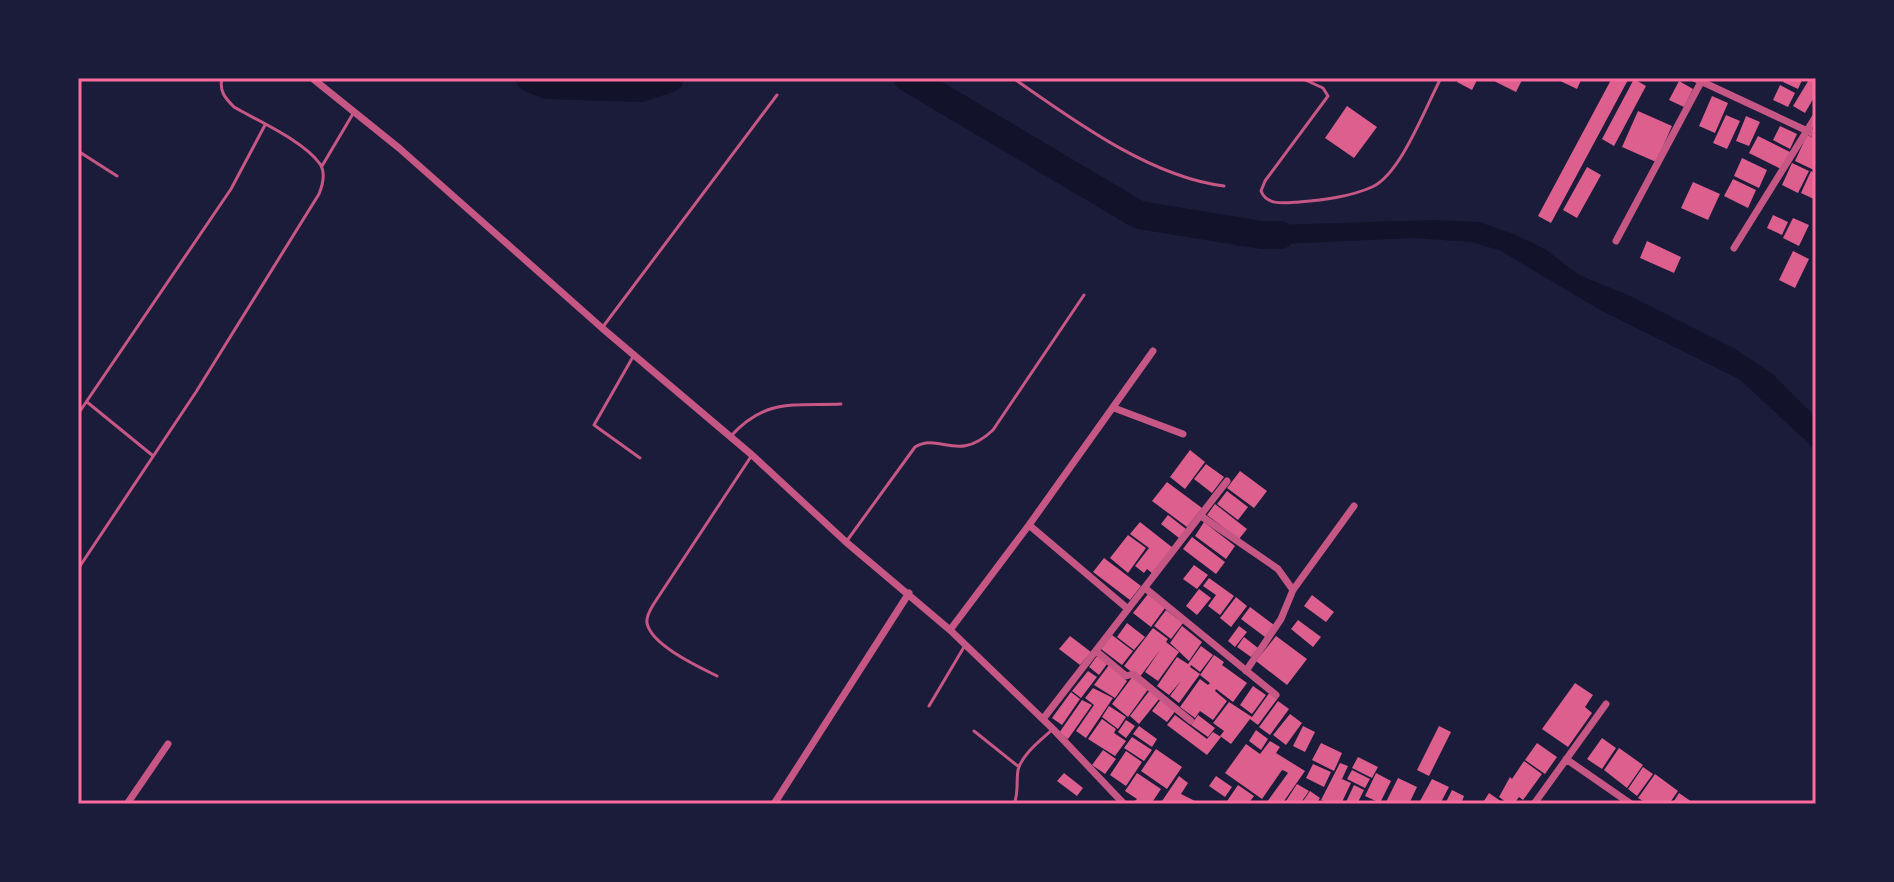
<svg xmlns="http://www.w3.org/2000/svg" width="1894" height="882" viewBox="0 0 1894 882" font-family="'PT Sans Narrow',sans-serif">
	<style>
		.water { fill: #12122b }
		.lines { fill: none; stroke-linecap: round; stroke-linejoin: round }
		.river { stroke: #12122b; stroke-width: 28 }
		.building { fill: #dd5f8e }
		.service { stroke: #c65784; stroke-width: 3 }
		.minor { stroke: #c65784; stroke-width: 7 }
		.neatline { fill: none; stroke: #ff6b9d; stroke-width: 3 }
	</style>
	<rect width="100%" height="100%" fill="#1b1b3a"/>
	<path class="water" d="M1434,220l45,2 32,11 34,16 34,26 49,20 107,54 38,25 43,43v33l-77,-71 -137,-68 -101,-60 -29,-9 -59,-4 -177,8 10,-17 30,-4z"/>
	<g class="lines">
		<path class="river" d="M530,78l17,7 94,3 29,-10
			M908,78l231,137 123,20h18"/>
	</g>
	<path class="building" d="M1459,78h19l-6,12 -15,-8z
		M1488,78h30l4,2 -6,12z
		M1554,78h28l-5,11z
		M1612,78h17l-78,145 -13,-7z
		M1785,78h18l-5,11 -15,-7z
		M1810,78l6,1v15l-11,19 -12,-7z
		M1634,79l12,7 -32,60 -12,-7z
		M1679,81l14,8 -9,18 -15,-7z
		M1780,85l15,8 -7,14 -15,-7z
		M1712,96l16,7 -13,30 -16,-7z
		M1347,106l30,21 -23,31 -29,-20z
		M1638,111l34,15 -16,36 -34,-15z
		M1726,115l14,6 -13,28 -14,-6z
		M1746,116l14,6 -11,24 -13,-5z
		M1780,126l17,8 -7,15 -17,-9z
		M1807,135l9,4v32l-21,-10z
		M1758,136l32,16 -9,17 -32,-16z
		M1742,158l25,12 -8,18 -25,-12z
		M1792,163l17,8 -11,22 -16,-8z
		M1587,167l14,8 -24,43 -14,-8z
		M1811,171l5,3v26l-15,-7z
		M1733,179l23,11 -8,18 -24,-12z
		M1693,182l27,12 -12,26 -27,-12z
		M1773,215l15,7 -6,13 -15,-7z
		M1793,218l16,7 -10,21 -16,-8z
		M1647,241l34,16 -7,16 -34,-15z
		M1793,251l16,8 -14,29 -16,-8z
		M1190,450l15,12 -20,27 -15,-12z
		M1206,464l18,13 -12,16 -18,-14z
		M1240,471l27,20 -13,17 -27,-20z
		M1167,482l35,26 -15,19 -35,-26z
		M1227,491l21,16 -10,13 -21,-16z
		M1215,504l32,25 -8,10 -32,-24z
		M1168,515l18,14 -7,9 -18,-14z
		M1140,522l33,26 -20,26 -6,-5 -3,4 -9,-7 14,-18 -19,-14z
		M1204,522l31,24 -9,13 -31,-23z
		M1128,535l18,13 -18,25 -18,-15z
		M1192,537l33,25 -9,12 -33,-25z
		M1104,558l37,28 -11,14 -37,-28z
		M1194,565l14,10 -11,14 -14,-10z
		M1209,578l25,18 -14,19 -12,-9 8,-11 -13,-9z
		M1199,589l12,9 -14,17 -11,-9z
		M1148,594l17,14 -14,19 -18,-14z
		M1312,595l22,17 -8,10 -22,-16z
		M1236,597l11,9 -16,21 -11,-9z
		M1250,607l24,18 -9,12 -24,-18z
		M1166,610l17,13 -12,16 -17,-13z
		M1298,620l23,17 -8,10 -22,-18z
		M1127,623l18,14 -11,13 -17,-13z
		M1182,626l20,16 -13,19 -19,-18z
		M1239,626l8,6 -12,15 -7,-6z
		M1153,628l15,11 -2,3 13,10 -21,29 -13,-9 15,-22 -21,28 -15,-12z
		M1112,635l21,16 -11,14 -21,-16z
		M1070,636l21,16 -11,13 -21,-16z
		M1276,636l31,23 -20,26 -31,-24z
		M1244,637l14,11 -7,9 -14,-10z
		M1201,646l12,9 -13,17 -9,-7 -1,2 10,7 -21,29 -9,-7 11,-15 -12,14 -12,-9 20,-29 11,7z
		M1214,655l10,7 -2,3 25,18 -14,19 -17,-13 -1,2 12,10 -14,19 -13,-9 -5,7 -15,-11 20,-28 8,6 2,-2 -10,-8z
		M1097,656l10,8 -8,11 -10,-8z
		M1109,665l18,16 -12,17 -21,-13z
		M1088,671l9,6 -16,21 -9,-7z
		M1133,676l16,12 -21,29 -16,-13z
		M1575,683l18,12 -8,12 7,6 -24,34 -26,-18z
		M1253,686l13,9 -14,19 -12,-9z
		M1093,688l20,10 -27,40 -10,-7 18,-26 -9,-7z
		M1150,690l10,8 -21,26 -9,-8z
		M1071,692l9,7 -18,26 -10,-7z
		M1270,692l8,6 -20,27 -8,-6 -19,25 -11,-8 4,-5 -11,-8 16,-21 23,15z
		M1161,699l15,11 -9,12 -15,-11z
		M1082,700l10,5 -24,34 -9,-6z
		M1278,701l11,8 -19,26 -11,-8z
		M1109,706l17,11 -8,12 -16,-12z
		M1290,714l12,9 -16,22 -13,-10z
		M1175,715l32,24 6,-7 8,5 -14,18 -40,-30z
		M1198,715l17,13 -7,9 -17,-12z
		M1102,719l14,10 -2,4 12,8 -11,15 -27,-17z
		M1126,720l9,6 -9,12 -8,-6z
		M1139,726l18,13 -5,8 -19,-13z
		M1303,726l12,6 -10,20 -12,-6z
		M1439,726l12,6 -22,44 -12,-6z
		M1256,730l12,9 -7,11 -12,-9z
		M1132,737l20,13 -8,11 -20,-13z
		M1602,738l14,10 -14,21 -15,-10z
		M1270,741l10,6 -4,6 29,18 -23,33 -15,-2 21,-29 -3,-2 -3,-1 -20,29 -37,-26 21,-29 14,10z
		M1321,743l21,10 -8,18 -22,-11z
		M1537,743l20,14 -12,17 -20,-14z
		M1619,748l24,17 -16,23 -23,-18z
		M1156,749l26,18 -15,22 -26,-18z
		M1103,750l13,9 -11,15 -13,-9z
		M1126,751l16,11 -16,24 -16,-11z
		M1358,757l20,10 -6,11 -20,-10z
		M1524,761l18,13 -19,26 -4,-3 -5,7h-5l-10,-7 11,-20 2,2z
		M1340,763l8,3 -6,13 9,4 -9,19 5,2h-16l-10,-4z
		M1313,764l18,8 -7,15 -18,-9z
		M1643,767l10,7 -16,22 -9,-7z
		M1352,770l18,9 -5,9 -18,-9z
		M1064,773l19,15 -6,8 -20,-15z
		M1137,773l24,16 -10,15h-12l-4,-3 2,-2 -12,-8z
		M1376,773l15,8 -11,22 -15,-7z
		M1655,774l23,17 -9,13h-21l-10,-6z
		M1179,776l9,7 -7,11 20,10h-35l-4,-3z
		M1216,776l16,11 -7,10 -16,-11z
		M1398,778l19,9 -8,17h-24z
		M1432,779l17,8 -9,17 -20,-3z
		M1297,784l12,7 -9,13h-16z
		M1238,785l16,11 -6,8h-23z
		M1354,785l10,5 -7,14h-7l-4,-2z
		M1452,790l12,6 -3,8h-16z
		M1310,791l10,7 -4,6h-15z
		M1489,793l16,11h-23z
		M1679,793l16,11h-23z"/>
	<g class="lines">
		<path class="service" d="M1013,78c60,42 137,99 211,108
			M1301,78l22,10 5,8 -63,85 -4,10c6,15 23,12 38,11 23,-2 51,-5 73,-15 29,-13 54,-81 69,-109
			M78,151l39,25
			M322,166l32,-54
			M602,328l175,-233
			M634,355l-40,70 46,33
			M87,402l65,53
			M78,414l153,-225 34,-64
			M731,436c35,-38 62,-30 110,-32
			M846,542l69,-95c25,-15 42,17 78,-17l91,-135
			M78,569l118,-177 123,-198c4,-10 7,-21 1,-30 -16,-23 -62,-43 -86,-57 -9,-9 -15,-16 -12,-29
			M717,676c-18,-9 -66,-31 -70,-53 -1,-6 3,-13 6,-18l99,-150
			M929,706l35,-59
			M974,731l45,36
			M1014,804c5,-12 2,-22 4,-34 4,-16 23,-30 35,-41"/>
		<path class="minor" d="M312,78l87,70 203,180 150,127 94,87 104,88 103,99 71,75
			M1694,78l122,57
			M1616,241l85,-159
			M1734,248l82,-132
			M1114,408l69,26
			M1201,516l77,53 15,21
			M1029,525l99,84
			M1145,588l131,107
			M950,630l79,-105 124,-174
			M1096,651l30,25 7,-2 58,47
			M1246,671l35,-52 12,-29 61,-84
			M1043,719l184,-238
			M1566,759l65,45
			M127,804l41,-60
			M774,804l135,-211
			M1534,804l72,-100"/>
	</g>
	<rect width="1894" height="882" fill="none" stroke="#1b1b3a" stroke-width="160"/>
	<rect x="80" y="80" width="1734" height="722" class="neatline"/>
</svg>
